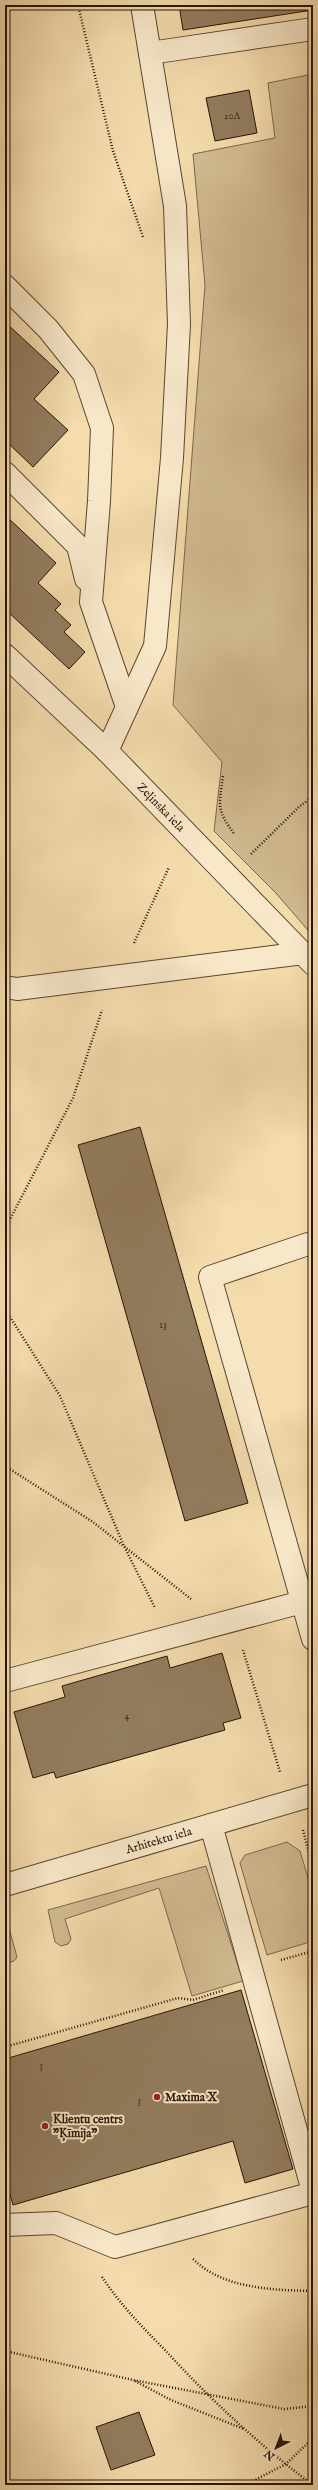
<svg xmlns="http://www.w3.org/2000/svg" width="318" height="2490" viewBox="0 0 318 2490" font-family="'IM FELL English',serif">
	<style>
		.green { fill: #d1ba91; stroke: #7c674c }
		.building { fill: #927c5e; stroke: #271408 }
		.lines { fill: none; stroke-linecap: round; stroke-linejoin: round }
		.minor-casing { stroke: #5a4631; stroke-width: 24 }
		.path { stroke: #271408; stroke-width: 2.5; stroke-dasharray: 1 2; stroke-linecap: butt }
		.minor { stroke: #f8e8ca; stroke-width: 22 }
		.poi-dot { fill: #8f2418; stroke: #f8e8ca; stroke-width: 1.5 }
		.labels { text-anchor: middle; stroke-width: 4; stroke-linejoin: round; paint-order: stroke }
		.number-label { font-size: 10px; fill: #422e1e }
		.street-label { font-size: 12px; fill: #271408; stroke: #f8e8ca }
		.poi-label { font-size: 12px; font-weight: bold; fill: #271408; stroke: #f8e8ca; text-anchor: start }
	</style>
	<rect width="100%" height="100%" fill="#f4dcad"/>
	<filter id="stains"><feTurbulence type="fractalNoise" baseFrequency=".005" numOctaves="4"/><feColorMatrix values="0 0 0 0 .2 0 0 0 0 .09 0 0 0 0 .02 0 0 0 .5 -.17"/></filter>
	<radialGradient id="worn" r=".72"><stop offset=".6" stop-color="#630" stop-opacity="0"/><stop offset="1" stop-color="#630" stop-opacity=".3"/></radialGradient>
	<path class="green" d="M313,74v862l-38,-44 -61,-61 8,-69 -49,-57 32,-420 -12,-131 82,-16 -7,-55z
		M287,1842l13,9 13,43v47l-46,14 -27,-92 5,-8z
		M206,1866l37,115 -51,15 -33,-108 -94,31 6,20 -3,5 -7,2 -6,-4 -7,-32z
		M7,1921l10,36 -3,4 -6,2 -3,-3v-38z"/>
	<path class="building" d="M179,5h134v5l-130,20z
		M249,90l8,43 -42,8 -9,-43z
		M5,322l54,50 -25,27 34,31 -35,37 -28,-27z
		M5,515l51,48 -18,20 23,21 -6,6 16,15 -7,7 21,20 -16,17 -64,-60z
		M140,1127l108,376 -63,18 -107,-376z
		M222,1653l19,65 -18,5 2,7 -169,48 -2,-6 -21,6 -19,-66 51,-15 -3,-11 105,-30 3,12z
		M241,1990l52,179 -48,14 -12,-42 -220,64 -8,-27v-119z
		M139,2412l16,43 -44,15 -15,-43z"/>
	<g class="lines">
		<g class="minor-casing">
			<g id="minor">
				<path d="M150,53l163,-24"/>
				<path d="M5,286l43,43 36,45 18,54 -3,73 -8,101 36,105"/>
				<path d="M5,473l73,73 8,33"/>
				<path id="s1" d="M5,655l102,96 206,213"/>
				<path d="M107,751l48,-105 17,-188 7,-134 -4,-118 -33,-201"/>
				<path d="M5,987l12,2 287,-36"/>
				<path d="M313,1246l-5,-2 -98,33 103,362"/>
				<path d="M5,1681l297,-79"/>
				<path d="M211,1825l102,366"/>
				<path id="s2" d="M5,1885l308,-90"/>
				<path d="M5,2225l51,-2 59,24 198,-54"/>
			</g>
		</g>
		<path class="path" d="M78,5l35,146 30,86
			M5,12l5,-7
			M223,776c-4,31 -7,33 12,59
			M251,854l49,-48 13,-9
			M134,943l35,-76
			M5,1229l68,-131 29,-88
			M5,1309l55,87 64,150 31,62
			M5,1466l88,56 98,77
			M243,1650l37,122
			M303,1830l10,38
			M281,1960l32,-9
			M5,2047l173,-49 15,2 31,-10
			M193,2259c30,30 80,31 120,32
			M102,2277c18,27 40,50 63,73 45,49 94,95 148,135
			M5,2351l128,29 151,29 29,-3
			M135,2381l36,19 73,29
			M245,2485l41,-21 27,-26"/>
		<use href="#minor" class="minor"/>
	</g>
	<g class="poi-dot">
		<circle cx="157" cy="2097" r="4"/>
		<circle cx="45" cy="2126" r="4"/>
	</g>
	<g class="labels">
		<g class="number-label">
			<text x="232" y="119">20A</text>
			<text x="163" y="1328">13</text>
			<text x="127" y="1719">4</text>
			<text x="41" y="2069">3</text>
			<text x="139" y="2104">3</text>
		</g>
		<g class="street-label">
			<text dy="4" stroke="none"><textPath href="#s1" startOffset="218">Zeļinska iela</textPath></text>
			<text dy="4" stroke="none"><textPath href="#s2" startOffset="160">Arhitektu iela</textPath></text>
		</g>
		<g class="poi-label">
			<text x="165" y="2101">Maxima X</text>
			<text x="53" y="2123">Klientu centrs<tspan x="53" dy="14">"Ķīmija"</tspan></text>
		</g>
	</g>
	<rect width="318" height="2490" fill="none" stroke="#f4dcad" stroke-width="20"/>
	<rect x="6" y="6" width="306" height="2478" fill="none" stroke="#271408" stroke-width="2"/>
	<rect x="10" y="10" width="298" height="2470" fill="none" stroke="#271408"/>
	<g transform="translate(276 2448) rotate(222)" stroke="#f8e8ca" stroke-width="3" paint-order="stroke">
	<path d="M0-3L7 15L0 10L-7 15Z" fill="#271408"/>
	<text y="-6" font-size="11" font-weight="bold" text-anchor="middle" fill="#271408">N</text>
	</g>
	<rect width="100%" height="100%" filter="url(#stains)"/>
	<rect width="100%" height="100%" fill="url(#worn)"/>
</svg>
